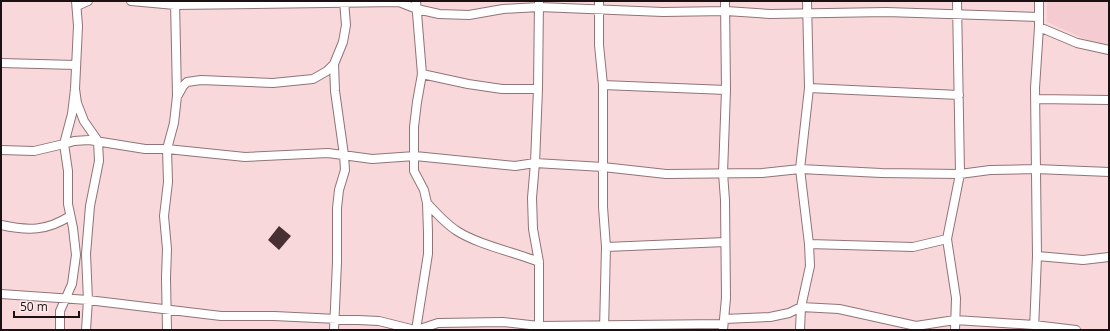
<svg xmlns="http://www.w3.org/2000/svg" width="1110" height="331" viewBox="0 0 1110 331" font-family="'Open Sans',sans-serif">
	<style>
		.built { fill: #f4cbd0 }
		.building { fill: #472f32 }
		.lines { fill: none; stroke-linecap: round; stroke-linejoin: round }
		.minor-casing { stroke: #907477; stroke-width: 10 }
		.minor { stroke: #fff; stroke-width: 8 }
	</style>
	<rect width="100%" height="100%" fill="#f9d8dc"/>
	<path class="built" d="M1047,1h62v45h-4l-13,-4 -45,-20z"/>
	<path class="building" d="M279,226l12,10 -12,14 -11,-10z"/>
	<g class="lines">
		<g class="minor-casing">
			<path id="minor" d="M131,1l44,4 224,-3 18,7 22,5 30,1 34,-6 36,-2 124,5 63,-1 44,3 116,-2 153,5
				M416,1l6,73 -5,28 -3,25v44l10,19 3,13 1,29v22l-12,76
				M539,1l-1,88 -3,74 -3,35 1,31 6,33v68
				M599,1v44l4,40v122l3,40 -2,83
				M77,6l11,-5
				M1039,27l38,16 32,7
				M1,63l75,2
				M422,74l46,10 34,5h36
				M603,85l123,5
				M809,88l150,7
				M75,89l2,14 7,18 14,20 1,20 -9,45 -4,48 2,46 -2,30
				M178,95l5,-9 4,-4 14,-2 72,3 40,-4 14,-8 7,-7
				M1035,99l74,1
				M1,150l33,1 30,-7 8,-30 3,-25 3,-63 -2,-25
				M427,203c9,10 19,21 30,28 22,14 57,21 82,31
				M1,225c27,6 46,6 69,-9
				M809,244l104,3 34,-8
				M606,247l119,-5
				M1037,256l46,4 26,-3
				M1,294l87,6 133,16h53l105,5 36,9
				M724,319l46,-2 19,-4 12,-6 38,2 77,17 39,-6 79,5 42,5
				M60,330v-19l12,-27 4,-29 -3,-27 -5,-24v-33l-4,-27 10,-3 15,-1 56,9h22l78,8 83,-4 44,6 43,-3 100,10 20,-3 68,4 63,7 96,-1 38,-4 81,4 79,1 30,-4 46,-1 73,3
				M167,330l-1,-52 1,-29 -3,-33 4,-34 -1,-33 7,-26 3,-27 -2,-95
				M334,330l3,-68v-54l2,-18 6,-20 -1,-15 -9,-64 -1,-27 9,-22 3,-17 -2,-24
				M417,330l21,-7 65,-1 36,4 184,-2
				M723,330l3,-32 -1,-98 -2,-27 3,-83 -1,-89
				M800,330l1,-23 9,-41 -1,-22 -9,-75 9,-81 -2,-87
				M955,330l1,-32 -9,-59 13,-65 -3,-173
				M1034,330l3,-74 -2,-168 4,-61v-26"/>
		</g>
		<use href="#minor" class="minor"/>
	</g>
	<rect width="1110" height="331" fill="none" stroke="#1c1112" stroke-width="4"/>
	<path d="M14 311v6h65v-6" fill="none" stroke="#1c1112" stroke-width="2"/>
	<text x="20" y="311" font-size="12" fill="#1c1112" stroke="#fde9eb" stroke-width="3" paint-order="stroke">50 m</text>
</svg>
